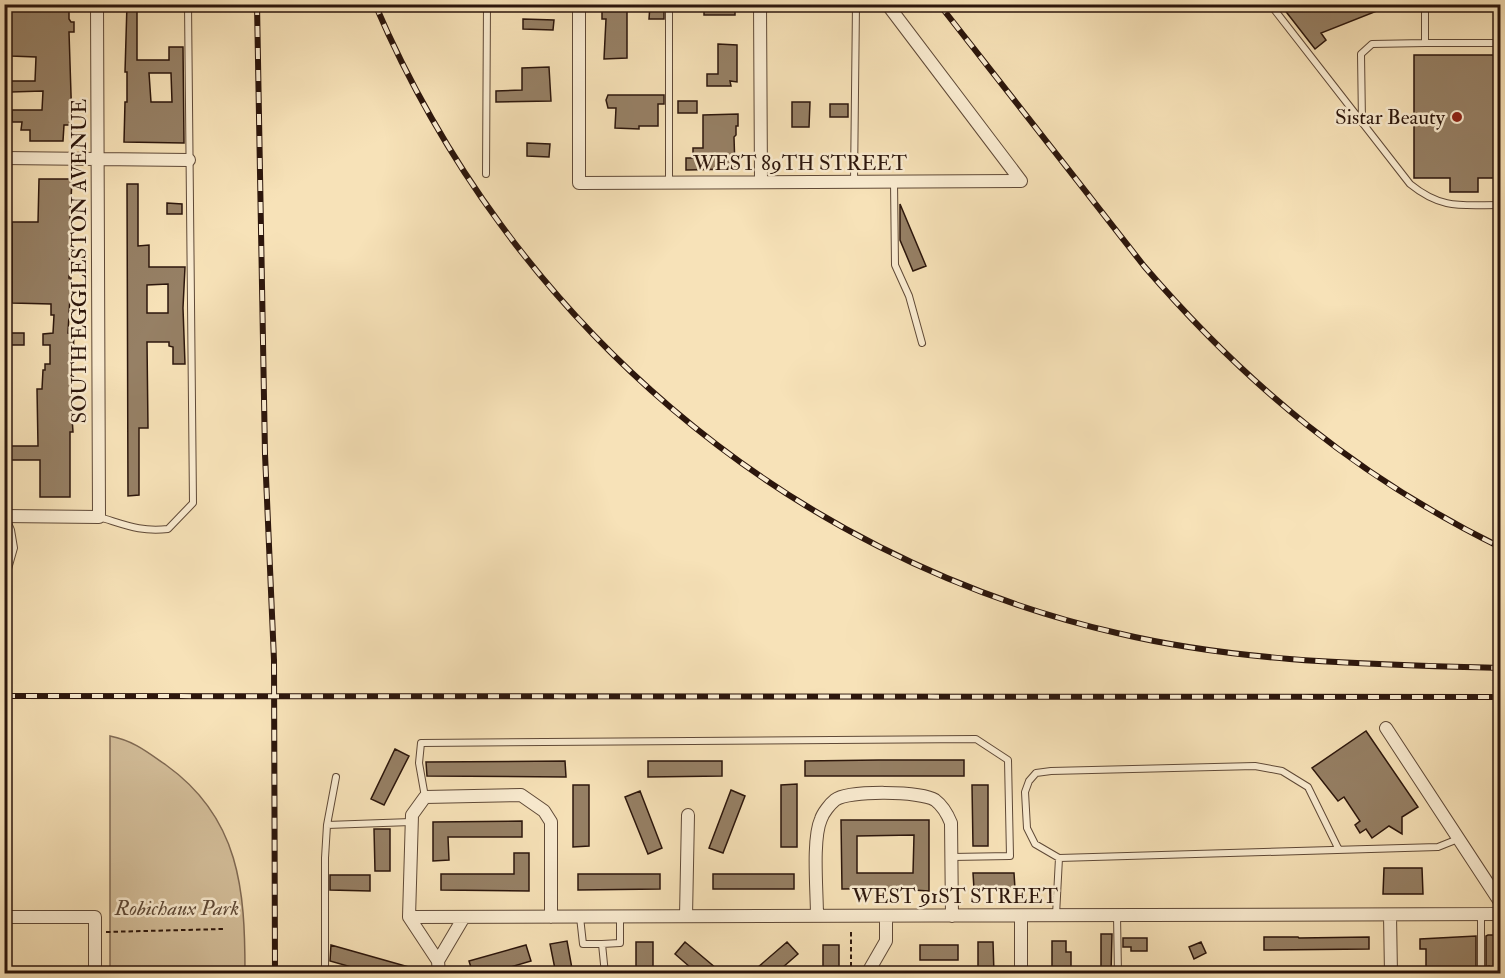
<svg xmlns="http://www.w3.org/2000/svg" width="1505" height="978" viewBox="0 0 1505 978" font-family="'IM FELL Double Pica',serif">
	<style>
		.green { fill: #d4bf9b; stroke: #806a54; stroke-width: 1.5 }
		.building { fill: #968065; stroke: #2c160c; stroke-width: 1.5; fill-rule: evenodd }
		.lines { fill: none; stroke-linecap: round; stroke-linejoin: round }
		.lane-casing { stroke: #5f4937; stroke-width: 8 }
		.street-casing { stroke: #5f4937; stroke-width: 14 }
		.path { stroke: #2c160c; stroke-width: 2; stroke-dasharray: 4.5 3; stroke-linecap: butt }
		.lane { stroke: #faecd1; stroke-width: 6 }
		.street { stroke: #faecd1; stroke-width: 12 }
		.rail-casing { stroke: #2c160c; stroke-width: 6 }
		.rail { stroke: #faecd1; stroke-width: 4; stroke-dasharray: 11; stroke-linecap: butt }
		.poi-dot { fill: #8f2418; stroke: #faecd1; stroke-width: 2 }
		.labels { text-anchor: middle; stroke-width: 5; stroke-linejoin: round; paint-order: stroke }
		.poi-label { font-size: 21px; fill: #2c160c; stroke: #faecd1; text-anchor: end }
		.street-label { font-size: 21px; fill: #2c160c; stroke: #faecd1 }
		.park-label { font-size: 21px; font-style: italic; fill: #5e4937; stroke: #faecd1 }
	</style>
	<rect width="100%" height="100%" fill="#f7e2b8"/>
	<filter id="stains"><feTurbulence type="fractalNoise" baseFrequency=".00333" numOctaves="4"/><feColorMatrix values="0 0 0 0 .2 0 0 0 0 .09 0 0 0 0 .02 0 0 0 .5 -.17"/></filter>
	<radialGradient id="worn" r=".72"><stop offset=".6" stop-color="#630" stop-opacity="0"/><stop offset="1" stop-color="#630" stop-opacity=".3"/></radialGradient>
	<path class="green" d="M110,736c24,5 36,15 56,29 74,53 79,125 79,208h-135z"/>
	<path class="building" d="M10,4h59v15l2,3h3v10h-5l3,93h-8l-1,16h-33v-11h-9l1,-8h-10v-12h30l1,-19 -32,1 -1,-11h25l1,-24 -25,-1z
		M127,4h10v56h32v-13h14l1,96 -60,-1 1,-40h2v-30h-2zM149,73h22l1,29h-21z
		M602,4h25v54l-23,1 2,-40h-4z
		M704,4h31v11h-31z
		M1280,4h112v1l-71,28 5,7 -11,9z
		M650,5h14v14h-15z
		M523,19l31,1 -1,10 -30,-1z
		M718,44l19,1v37l-7,-1 1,5h-24v-12h11z
		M1414,55h86v123h-22v14h-28v-14h-36z
		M549,67l2,34 -55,1v-11l26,-1v-22z
		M608,95h56v9h-6v22h-19v3l-24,-1 1,-20h-8l-2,-8z
		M678,101h19v12h-19z
		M792,102h18l-1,25h-17z
		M830,104h18v13h-18z
		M738,114v12h-2v9l-2,2 1,32 -49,1v-12h7v-10h10v-33z
		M527,143l23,1 -1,13 -22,-1z
		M39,179h33l-2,42h3v27h-3l-1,30h2l-3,55 6,1 -3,68 2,30h-3v65h-30v-37h-29v-14h27l-1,-57h5l1,-19h2v-6h5v-19h-7v-11l10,-1 1,-18h-3v-11l-39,-1v-81h26z
		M127,184h11v62l11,-1v22h36l-2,41 2,56h-12v-17l-4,-1v-4h-22l1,86h-9v67l-11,1zM168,284v29h-21v-28z
		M167,203l15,1v10h-15z
		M900,204l26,62 -13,5 -13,-31z
		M11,333h13v12h-13z
		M1366,731l52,76 -16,10v17l-13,-8 -17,12 -6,-9 -6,4 -5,-8 5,-4 -16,-24 -6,4 -26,-33z
		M395,749l14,7 -25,49 -13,-6z
		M879,760h85v16h-159v-15z
		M565,761l1,16 -139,-1 -1,-14z
		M648,761h74v15l-74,1z
		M797,784v63h-16v-62z
		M573,785h16v61l-16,1z
		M972,785h16v61h-15z
		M731,790l14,6 -22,57 -14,-5z
		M640,791l22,57 -14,6 -23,-57z
		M841,820h88v71l-16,-1v-2l-71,1zM914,835l-1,38h-56v-37z
		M522,821v16h-74l1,23 -16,1v-39z
		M374,829h16v42h-15z
		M514,853h15v38l-88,-1v-16h73z
		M1384,868h38l1,26h-40z
		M973,873h41l1,16h-41z
		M578,874h82v15l-82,1z
		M713,874h81v15h-81z
		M330,875h40v16l-40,-1z
		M1101,934h11l-1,40h-10z
		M1488,935h12v39h-11v-8l-3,1v-31z
		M1476,936v31h-50v-18h-6v-10z
		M1264,937h34l1,1 70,-1v12l-105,1z
		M1123,938h24v13h-16v-4h-8z
		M567,941l6,33h-17l-6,-30z
		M1052,941h14v11h5v21l-19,-1z
		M636,942h17v32h-17z
		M685,942l38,32h-25l-23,-20z
		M787,942l11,12 -23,20h-25z
		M978,942h15l1,32h-16z
		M1201,942l5,11 -12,6 -5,-12z
		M331,945l92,26 -1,3h-46l-46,-13z
		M526,945l5,16 -44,13h-14l-4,-13z
		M823,945h16v29h-16z
		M920,945h38v15h-38z"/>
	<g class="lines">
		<g class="lane-casing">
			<path id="lane" d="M1270,4l140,180c32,26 52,21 90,21
				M1425,4v39h75
				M1362,122l-1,-68 11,-10 53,-1
				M486,174l1,-170
				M854,181l2,-177
				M669,182v-178
				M894,182l1,83 14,31 13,47
				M4,339l1,177 6,14 3,18 -8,28 2,93
				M99,517c27,8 41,15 69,12l25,-26 -5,-499
				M4,723h3v251
				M425,797l-6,-34 2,-20 555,-4 32,21 2,96 -58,1
				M327,825l84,-3
				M1059,858l-24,-14 -8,-16 -2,-36 4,-11 7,-8 15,-2 204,-5 27,5 26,16 30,61
				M1481,914v60
				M1056,915l3,-57 379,-11 20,-8
				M1117,915l1,59
				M580,917l3,27h19l3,30
				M602,944l18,-1v-27
				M330,974l-5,-5v-111l2,-33 9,-48"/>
		</g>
		<g class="street-casing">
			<path id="street" d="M579,4v179l442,-2
				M760,4l1,178
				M887,4l134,177
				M4,158l185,2
				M4,516l95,1 -2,-513
				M1386,728l114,174
				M1390,915l1,59
				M686,916l2,-101
				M817,916c0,-25 -5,-77 4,-97 2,-6 9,-15 14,-19 13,-10 86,-9 100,0 8,6 12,13 16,23l1,93
				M1021,916v58
				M4,917h91v57
				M409,917l1091,-3
				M438,961l26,-44
				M439,974l-1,-13 -29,-44 3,-102 13,-18 96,-2 23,16 7,11v95
				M867,974l19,-33v-25"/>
		</g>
		<path class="path" d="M106,932l117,-3
			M851,932v42"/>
		<use href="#lane" class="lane"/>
		<use href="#street" class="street"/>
		<g class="rail-casing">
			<path id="rail" d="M257,4l8,450 9,206 1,314
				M375,4c134,315 408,552 742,629 126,30 255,31 383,35
				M939,4l205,262c103,120 214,211 356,281
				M4,696l1496,1"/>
		</g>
		<use href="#rail" class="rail"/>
	</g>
	<circle class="poi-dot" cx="1457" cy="117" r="6"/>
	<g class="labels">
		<g class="poi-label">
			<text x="1445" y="124">Sistar Beauty</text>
		</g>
		<g class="street-label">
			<text x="800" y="170">WEST 89TH STREET</text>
			<text transform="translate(79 261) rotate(-90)" y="7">SOUTH EGGLESTON AVENUE</text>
			<text x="955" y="903">WEST 91ST STREET</text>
		</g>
		<g class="park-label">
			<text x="177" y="915">Robichaux Park</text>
		</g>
	</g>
	<rect width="1505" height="978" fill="none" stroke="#f7e2b8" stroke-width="24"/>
	<rect x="6" y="6" width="1493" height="966" fill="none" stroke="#2c160c" stroke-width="3"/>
	<rect x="12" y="12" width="1481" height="954" fill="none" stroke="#2c160c" stroke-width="1.5"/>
	<rect width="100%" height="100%" filter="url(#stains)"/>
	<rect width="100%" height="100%" fill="url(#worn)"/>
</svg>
